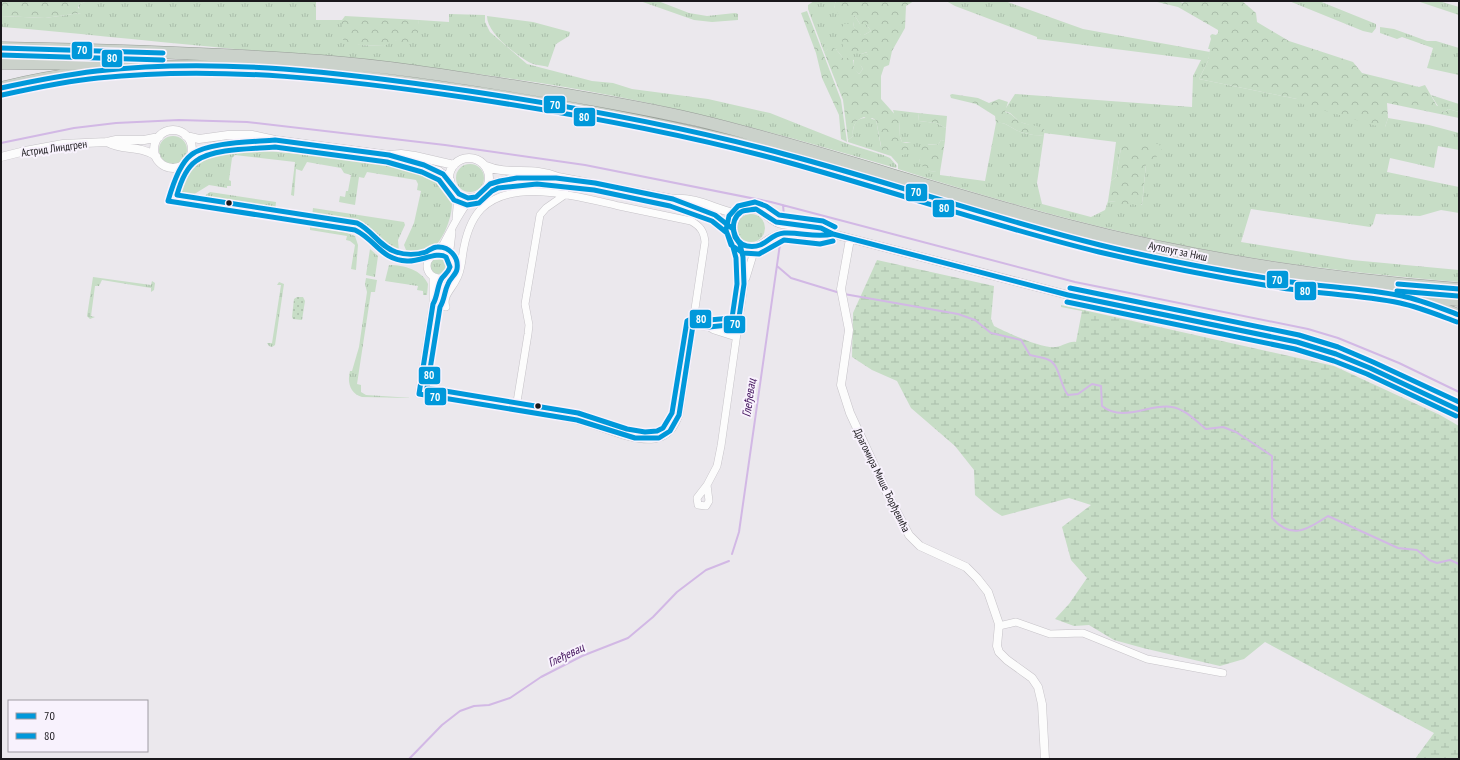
<svg xmlns="http://www.w3.org/2000/svg" width="1460" height="760" viewBox="0 0 1460 760" font-family="'PT Sans Narrow',sans-serif">
	<style>
		.grass { fill: url(#grass-tufts) }
		.forest { fill: url(#forest-crowns) }
		.wetland { fill: url(#wetland-marsh) }
		.park { fill: url(#park-dots) }
		.lines { fill: none; stroke-linecap: round; stroke-linejoin: round }
		.stream { stroke: #d2b8e5; stroke-width: 2 }
		.minor-casing { stroke: #c6c3c8; stroke-width: 8 }
		.tertiary-casing { stroke: #c6c3c8; stroke-width: 9 }
		.motorway-casing { stroke: #979d97; stroke-width: 13 }
		.minor { stroke: #fcfcfc; stroke-width: 7 }
		.tertiary { stroke: #fcfcfc; stroke-width: 8 }
		.motorway { stroke: #cbd2cb; stroke-width: 12 }
		.bus-1-casing { stroke: #f8f2fd; stroke-width: 8 }
		.bus-2-casing { stroke: #f8f2fd; stroke-width: 8 }
		.bus-1 { stroke: #0098da; stroke-width: 5 }
		.bus-2 { stroke: #0098da; stroke-width: 5 }
		.bus-dot { fill: #1a181c; stroke: #f8f2fd; stroke-width: 1.5 }
		.labels { text-anchor: middle; stroke-width: 4; stroke-linejoin: round; paint-order: stroke }
		.street-label { font-size: 11px; fill: #1a181c; stroke: #f8f2fd }
		.water-label { font-size: 12px; font-style: italic; fill: #43135d; stroke: #f8f2fd }
		.line-badge { stroke: #f8f2fd; stroke-width: 1.5 }
		.badge-label { font-size: 11px; text-anchor: middle; font-weight: bold; fill: #fff }
	</style>
	<defs>
		<pattern id="grass-tufts" width="24" height="20" patternUnits="userSpaceOnUse"><rect width="24" height="20" fill="#c7ddc6"/><path d="M3 7l-1-3M5 7V3M7 7l1-3M15 17l-1-3M17 17v-4M19 17l1-3" fill="none" stroke="#aabdaa"/></pattern>
		<pattern id="forest-crowns" width="20" height="18" patternUnits="userSpaceOnUse"><rect width="20" height="18" fill="#c7ddc6"/><path d="M2 6a3 3 0 1 1 6 0M12 15a3 3 0 1 1 6 0" fill="none" stroke="#aabdaa"/></pattern>
		<pattern id="wetland-marsh" width="20" height="14" patternUnits="userSpaceOnUse"><rect width="20" height="14" fill="#c7ddc6"/><path d="M1 5h8M5 5V1M11 12h8M15 12V8" fill="none" stroke="#aabdaa"/></pattern>
		<pattern id="park-dots" width="8" height="8" patternUnits="userSpaceOnUse"><rect width="8" height="8" fill="#c7ddc6"/><path d="M2 2h.1M6 6h.1" fill="none" stroke="#aabdaa" stroke-width="1.8" stroke-linecap="round"/></pattern>
	</defs>
	<rect width="100%" height="100%" fill="#ebe8ed"/>
	<path class="grass" d="M88,1h228v19h26v18l18,7 24,1 6,-5 27,-4v-8l2,-9 30,2v-8l36,1v7l5,10 37,32 65,17 21,2 19,6 76,10 62,14 78,31 35,11 7,3 7,8 -1,2 -4,-1c-90,-27 -181,-52 -273,-70 -134,-27 -270,-37 -405,-50 -71,-6 -142,-15 -213,-20v-11l44,2 36,-5 -3,-8z
		M640,1h18l31,12 18,3 28,-3 3,1v6l-26,2 -18,-2z
		M814,1h22l-2,6 21,9 5,8h6l5,7 -7,4h-3l-7,-8 -1,-5 1,29 7,3 7,-2v2l-8,5 1,7 2,3 -4,5 -6,-6 1,-8 -11,-2 -7,-9h-7l-5,3 -16,-43v-4z
		M946,1h59l78,28 127,23 -2,9 -9,18 98,20 88,28 3,-9 41,7 30,8v17l-21,-4 -4,22 -44,-10 -3,14 72,15v26l-18,-3 -21,6 -44,-2 -3,10 -3,3 -119,-18 -10,33 111,18 107,10v12c-95,-8 -191,-19 -284,-38 -94,-20 -186,-46 -277,-75v-5l-7,-8 -43,-14v-2l5,-4c-1,-17 8,-21 23,-16l5,27 30,-5h-9l-2,-5 -1,-17 -4,-3 -2,-7 25,3 1,8 17,2 10,5 -1,13 -4,-1 -3,5 -10,-1 -9,17 11,10 10,1v3l45,6 11,-58c9,-1 12,3 20,7 8,4 19,6 28,5l-7,48 5,21 49,13 14,-7 3,-9 34,4 4,-41 -25,-16 -5,29 -5,4 5,-39 -72,-9 1,-3 -25,-8 -10,-9 -6,-2 11,-17 177,13 1,-31 8,-16 -164,-21v-2l-82,-31z
		M1289,1h30l57,23v4l-4,5 -9,-2z
		M1417,1h22l20,6v8z
		M487,16l46,6 37,10 -1,4 -13,8 -8,23c-7,-2 -16,-2 -21,-6 -14,-9 -40,-28 -40,-45z
		M1380,27l14,2 33,12h9l23,7v27l-32,-7 6,-20 -31,-11 -5,2 -17,-6z
		M1431,95l28,9v8l-11,-3 -3,3 -4,-1z
		M159 150a14 14 0 1 1 28 0a14 14 0 1 1-28 0Z
		M238,150c44,1 87,7 131,13 21,3 49,4 68,16 6,4 14,15 15,22 1,21 -16,60 -41,54l-5,-5 -2,-5 10,-22 7,-32 -4,-1 1,-6 -2,-4 -49,-8 -3,6 -5,-1 -4,28 -16,-3 1,-6 5,1 1,-6h2l3,-16 -7,-2 -3,-5 -34,-6 -5,9 -6,-2 -2,27 -3,-1 4,-33 -60,-7 -3,3 -3,22 2,1v5h-4v2l-18,-3 -21,13 -9,-4 -2,-7 3,-9 20,-20 6,-3z
		M456 178a14 14 0 1 1 28 0a14 14 0 1 1-28 0Z
		M210,192l66,10 -1,10c-13,-7 -47,-13 -61,-13 -6,1 -9,2 -15,1z
		M313,208l91,14 1,3 -7,15 1,12 -9,-3 -27,-23 -51,-9z
		M737 228a14 14 0 1 1 28 0a14 14 0 1 1-28 0Z
		M310,227l34,5 11,4 3,9 -2,25 -5,-1 4,-24 -5,-4 -4,-1 1,-4 -37,-6z
		M370,249l8,7 -3,21 -9,-2z
		M430 266a8 8 0 1 1 16 0a8 8 0 1 1-16 0Z
		M389,265c15,0 33,5 39,19l-1,11h-4v-4l-6,-1 1,-4 -33,-5z
		M93,277l58,8 1,-4 3,2 -1,7 -3,2v-4l-49,-8 -3,6h-4l-4,30 4,1 -5,2 -3,-3z
		M366,278l11,2 -2,12h-4l-14,92 4,1v7l5,3 47,3 -51,-1c-12,-3 -15,-15 -12,-26h2l7,-24 8,-55 -2,-8z
		M279,282l5,2 -9,61 -3,2 -3,-1 -2,-3h5l9,-58h-4z"/>
	<path class="forest" d="M1,1h87l-10,4v3l4,2 -1,3 -36,5 -44,-2z
		M836,1h78l-8,5 -1,22 -13,23 -3,14 -5,2 -3,9v23l18,20 1,18 2,5 10,2c-4,17 -18,11 -30,7l-6,-31 -4,-2 -3,2 -5,-3c-9,3 -12,10 -11,19l-5,4 -5,-40 -19,-48 7,-5 5,2 7,9h10l1,10 5,6 4,-5 -4,-6 1,-5 8,-4 -1,-2 -6,2 -15,-2 -3,-4 -2,-19 3,-5 9,-2 1,5 4,3 3,5h3l7,-4 -5,-7h-6l-5,-8 -4,-1 -2,4 -4,-3 -6,-1 -5,-9z
		M1153,1h24l6,2 1,-2h58l14,12 1,9 32,19 64,21 9,11 57,14 6,-2 12,21h3l1,5 4,1 3,-3 11,3v6l-72,-15 1,15 -3,9h-5l-81,-24 -2,-4 -98,-20 9,-18 2,-12h-2l3,-10 -1,-3 2,-2 4,1 2,-2v-3l-40,-23z
		M807,11l34,89 6,42 -6,-3 -2,-24 -17,-37 -6,-25 -15,-40z
		M345,16l74,4c-1,6 0,15 -3,20l-14,3 -5,-3 -13,6 -24,-1 -14,-2 -4,-5v-18z
		M952,94l26,4 11,5 10,-4 9,3 -3,10c7,1 10,7 16,10 8,4 16,2 24,8l-1,5c-8,1 -20,-1 -28,-5 -8,-4 -11,-8 -20,-7l-1,-7 -19,-12 -25,-6 -1,-3z
		M918,113l29,3 -1,12 -10,-5 -17,-2z
		M941,140l4,1 -5,31c-9,0 -17,-2 -21,-11l2,-6 -3,-6 6,-5 14,1z
		M1125,142l34,2 4,8 -17,12 -4,40 -2,2 -8,-2 -2,1 -11,1 -3,-4 -8,-1 3,-20 5,-4 5,-29z"/>
	<path class="wetland" d="M877,260l117,26 -3,33 3,7c12,6 48,23 62,21 8,-1 12,-6 20,-5l6,-31 -21,-4v-2l273,61 106,49 19,11v333h-44l19,-26 -169,-91 -21,17 -24,7 -77,-18 -29,-8 -25,-15 -15,1 -19,-7 14,-15 18,-26 -16,-18 -9,-33 29,-22 -22,-7 -67,18 -8,-5 -19,-16 -1,-25 -19,-24 -44,-38 -14,-27 -25,-11 -20,-13 1,-44z"/>
	<path class="park" d="M297,297h6l2,4 -3,19 -9,-1 -1,-2 2,-18z"/>
	<g class="lines">
		<path class="stream" d="M1,143l73,-15 42,-5 63,-3 68,2 198,23 140,20 186,37 304,80 233,47 30,9 61,25 60,29
			M783,205l1,11
			M777,266l14,12 49,15
			M844,294l114,20 17,6 16,13 30,7 9,15c6,2 13,2 19,5 11,5 11,26 19,35l10,-1 14,-10 9,2 1,20c21,17 48,-3 70,1 13,2 24,14 34,22l17,-2 13,5 36,24v62c20,22 34,12 56,-2l70,32 19,2 12,10 8,3 13,-3 9,4
			M732,554l7,-22 41,-288
			M409,759l33,-34 18,-14 14,-5 15,-1 21,-7 31,-21 41,-21 46,-18 25,-21 24,-25 29,-22 23,-9"/>
		<g class="minor-casing">
			<path id="minor" d="M456,219l2,-24
				M427 266a12 12 0 1 1 24 0a12 12 0 1 1-24 0Z
				M438,254c11,-19 19,-39 33,-56
				M449,258l3,-26
				M433,277v27l-14,90c53,7 106,16 158,26 23,5 53,22 77,19 14,-2 20,-11 25,-24l26,-173c-1,-11 -5,-16 -14,-21 -24,-5 -48,-10 -72,-15 -39,-9 -106,-29 -138,3 -13,14 -17,33 -19,51 -1,7 -2,14 -6,20 -4,9 -14,16 -10,27l-13,-3
				M746,278l7,-23 6,-8
				M433,304l4,-6 5,-20
				M693,325l16,2 29,-3
				M709,327l5,3 22,7
				M516,408l12,-74 1,-9 -4,-21 15,-89 6,-7 20,-14
				M707,485l10,-19 4,-20 23,-162 -1,-27 -3,-13
				M707,485l2,16 -3,5 -8,-1 -1,-7z
				M999,626l17,-4 34,12 33,-1 64,26 76,14"/>
		</g>
		<g class="tertiary-casing">
			<path id="tertiary" d="M154 149a19 19 0 1 1 38 0a19 19 0 1 1-38 0Z
				M186,136l13,3 29,-4h24l23,5 114,15 12,-1 14,2 39,9
				M107,142c16,9 32,3 49,14
				M191,155l23,-9 54,-5
				M391,156l48,15 11,9
				M1,157l24,-6 38,-7 44,-2 9,-2h28l15,-3
				M449 178a20 20 0 1 1 40 0a20 20 0 1 1-40 0Z
				M486,166c23,10 46,0 72,11l115,22c26,-2 42,11 66,15
				M488,185l22,-6 48,-2
				M674,199l6,4 35,12 18,14
				M833,234c-5,1 -10,3 -15,2 -13,-1 -28,-6 -40,-1 -16,5 -23,23 -41,6 -9,-14 -1,-35 18,-32 11,2 15,13 27,15 18,3 34,2 51,10l235,61 229,47 39,12 34,14 89,42
				M850,239l-9,50 8,41 -8,55 9,28 37,80 22,42 11,11 46,21 11,11 11,14 11,32 -2,22 2,6 8,8 25,18 6,9 4,17 3,55"/>
		</g>
		<g class="motorway-casing">
			<path id="motorway" d="M1,48c106,2 214,5 320,13 65,5 129,15 192,25 62,10 123,20 184,34 125,30 247,74 373,106 127,33 257,53 389,63
				M1,63l114,1
				M1,88c127,-33 272,-23 401,-6 128,17 255,39 380,72 106,28 210,64 316,90 118,29 240,48 361,56
				M1421,302l38,13"/>
		</g>
		<use href="#minor" class="minor"/>
		<use href="#tertiary" class="tertiary"/>
		<use href="#motorway" class="motorway"/>
		<g class="bus-1-casing">
			<path id="bus-1" d="M1,48l162,5
				M1,88c32,-7 63,-13 96,-17 124,-14 249,2 372,20 106,16 212,35 315,63 106,28 210,65 316,91 61,15 122,26 184,36 39,6 79,7 118,15 20,4 38,12 57,19
				M275,140l114,15 35,10 19,9 16,20 9,4 8,-1 14,-13 10,-3 17,-3h39l39,5 78,16 42,16 18,14 2,8 5,7 3,13 1,27 -6,40 -29,3 -16,-2 -14,90 -9,16 -11,7h-24l-58,-18 -158,-26 14,-90c5,-8 4,-19 9,-26 3,-4 6,-5 8,-11l-4,-10c-9,-6 -26,5 -39,4 -26,-1 -31,-21 -52,-31l-187,-29c4,-14 11,-37 23,-46 16,-13 63,-13 84,-15z
				M756,209l20,13 45,6 12,6c-18,4 -32,-2 -49,-1 -16,1 -17,16 -37,13 -14,-2 -19,-26 -6,-34 3,-2 11,-2 15,-3z
				M833,234l235,61
				M833,234l235,61
				M1398,284l61,5
				M1068,295l229,47 39,12 34,14 89,42"/>
		</g>
		<g class="bus-2-casing">
			<path id="bus-2" d="M1,55l162,5
				M2,95c32,-7 64,-14 96,-17 124,-13 249,2 371,20 106,16 211,35 314,63 106,29 209,65 316,91 60,14 121,26 183,36 39,6 79,7 118,15 19,4 38,12 57,19
				M275,147l112,15 35,10 17,8 15,20 13,5 12,-2 13,-12 6,-3 39,-4 57,6 76,16 42,15 15,12 6,14 3,11 1,26 -5,34 -23,2 -16,-2 -6,3 -15,92 -9,15 -6,3 -12,1 -18,-3 -49,-16 -151,-25 13,-81c5,-8 4,-15 8,-23 2,-6 8,-9 9,-15 2,-12 -8,-23 -20,-22 -4,0 -7,3 -11,5 -9,3 -21,3 -30,0 -16,-5 -24,-22 -39,-29l-180,-28c3,-11 9,-27 19,-34 18,-13 57,-12 79,-14z
				M833,241l-13,3 -36,-4 -25,14 -16,-1 -12,-8 -5,-15 3,-14 9,-10 17,-4 11,4 13,9 44,6 12,6
				M1070,288l229,47 39,12 35,15 86,40
				M1397,291l61,5
				M1067,302l228,47 39,12 33,13 89,42"/>
		</g>
		<use href="#bus-1" class="bus-1"/>
		<use href="#bus-2" class="bus-2"/>
	</g>
	<g class="bus-dot">
		<circle cx="229" cy="203" r="3.5"/>
		<circle cx="538" cy="406" r="3.5"/>
	</g>
	<g class="labels">
		<g class="street-label">
			<text transform="translate(54 148) rotate(-8)" y="4">Астрид Линдгрен</text>
			<text transform="translate(1178 251) rotate(12)" y="4">Аутопут за Ниш</text>
			<text transform="translate(882 480) rotate(64)" y="4">Драгомира Мише Ђорђевића</text>
		</g>
		<g class="water-label">
			<text transform="translate(749 398) rotate(-82)" y="4">Глеђевац</text>
			<text transform="translate(566 655) rotate(-26)" y="4">Глеђевац</text>
		</g>
	</g>
	<g class="line-badge">
		<rect x="71" y="41" width="22" height="19" rx="4" fill="#0098da"/>
		<rect x="101" y="49" width="22" height="19" rx="4" fill="#0098da"/>
		<rect x="543" y="95" width="23" height="19" rx="4" fill="#0098da"/>
		<rect x="573" y="107" width="23" height="20" rx="4" fill="#0098da"/>
		<rect x="905" y="183" width="23" height="19" rx="4" fill="#0098da"/>
		<rect x="932" y="199" width="23" height="19" rx="4" fill="#0098da"/>
		<rect x="1266" y="270" width="23" height="19" rx="4" fill="#0098da"/>
		<rect x="1294" y="281" width="23" height="20" rx="4" fill="#0098da"/>
		<rect x="689" y="309" width="23" height="20" rx="4" fill="#0098da"/>
		<rect x="723" y="315" width="23" height="19" rx="4" fill="#0098da"/>
		<rect x="418" y="366" width="23" height="19" rx="4" fill="#0098da"/>
		<rect x="424" y="387" width="23" height="19" rx="4" fill="#0098da"/>
	</g>
	<g class="badge-label">
		<text x="82" y="54">70</text>
		<text x="112" y="62">80</text>
		<text x="555" y="109">70</text>
		<text x="584" y="121">80</text>
		<text x="916" y="196">70</text>
		<text x="944" y="212">80</text>
		<text x="1277" y="284">70</text>
		<text x="1305" y="295">80</text>
		<text x="701" y="323">80</text>
		<text x="735" y="328">70</text>
		<text x="429" y="379">80</text>
		<text x="435" y="401">70</text>
	</g>
	<rect width="1460" height="760" fill="none" stroke="#1a181c" stroke-width="4"/>
	<rect x="8" y="700" width="140" height="52" fill="#f8f2fd" stroke="#9f9ba3"/>
	<rect x="16" y="713" width="20" height="6" fill="#0098da" stroke="#9f9ba3"/>
	<text x="44" y="720" font-size="12" fill="#1a181c">70</text>
	<rect x="16" y="733" width="20" height="6" fill="#0098da" stroke="#9f9ba3"/>
	<text x="44" y="740" font-size="12" fill="#1a181c">80</text>
</svg>
